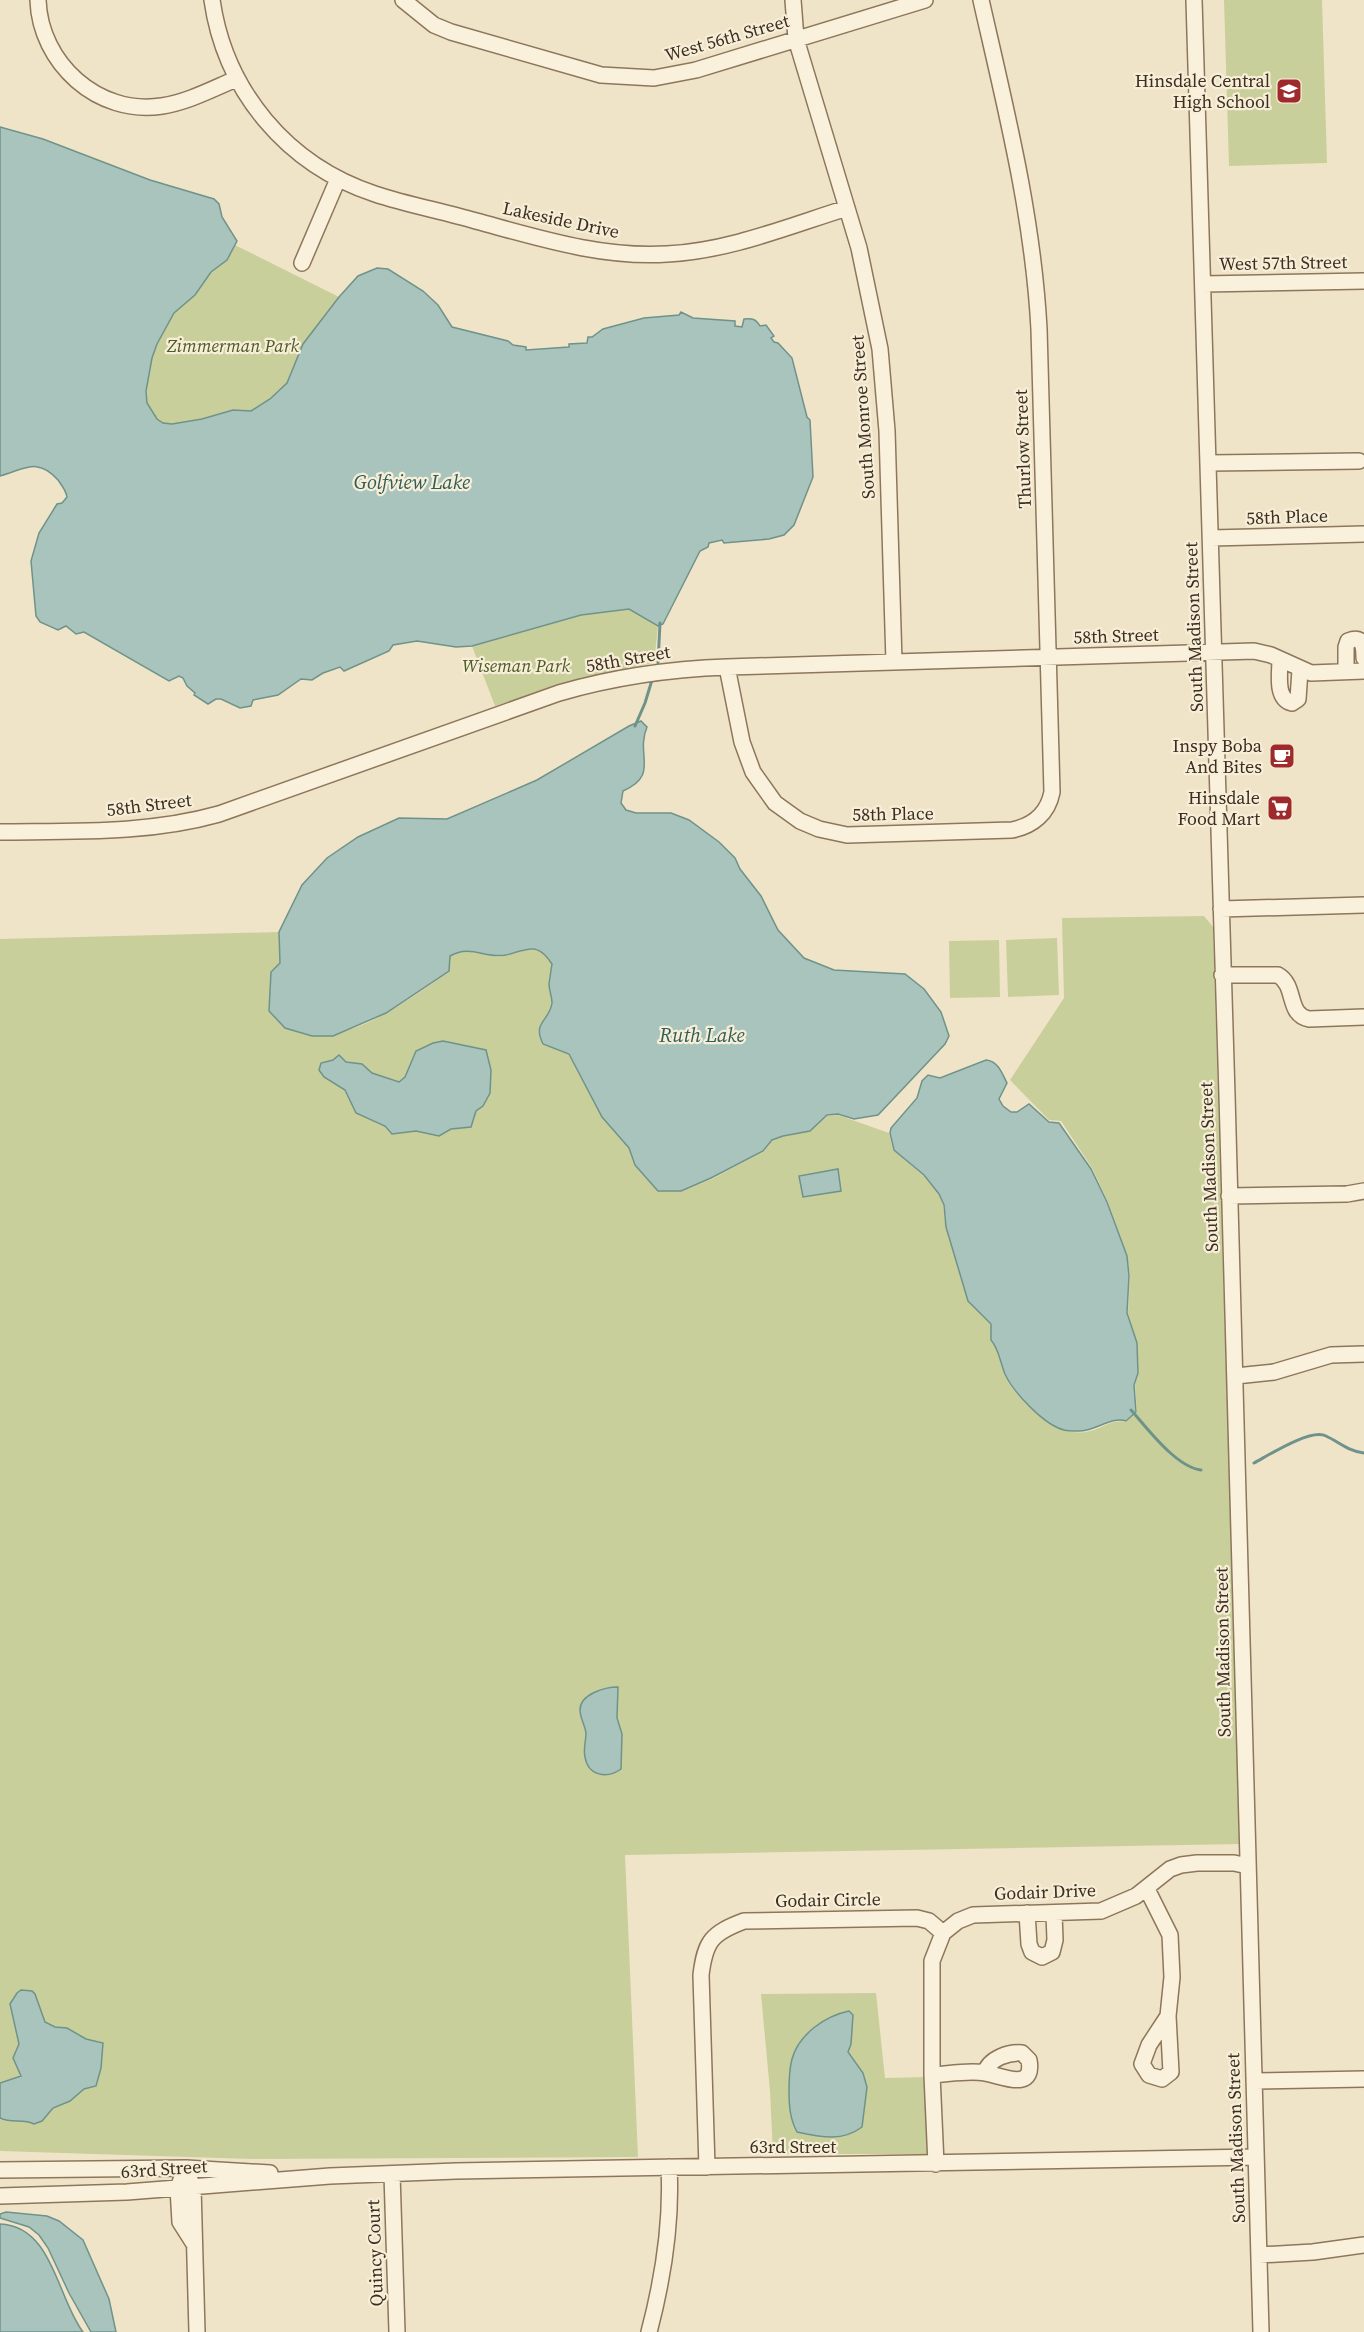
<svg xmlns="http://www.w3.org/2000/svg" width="1364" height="2332" viewBox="0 0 1364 2332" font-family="'Source Serif 4',serif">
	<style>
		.green { fill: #c9cf9b }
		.water { fill: #a9c4bc; stroke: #6f938a; stroke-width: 1.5 }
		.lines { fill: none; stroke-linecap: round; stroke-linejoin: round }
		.stream { stroke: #6f938a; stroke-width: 3 }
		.minor-casing { stroke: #8d765c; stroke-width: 18 }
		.minor { stroke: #faf1dc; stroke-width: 15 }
		.labels { text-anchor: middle; stroke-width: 4.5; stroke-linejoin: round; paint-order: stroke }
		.street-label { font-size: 18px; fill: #3d2e20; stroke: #f7eed8 }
		.poi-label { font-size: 18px; fill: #3d2e20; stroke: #f7eed8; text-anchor: end }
		.park-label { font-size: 18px; font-style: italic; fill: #4d5a26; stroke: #f7eed8 }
		.water-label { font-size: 20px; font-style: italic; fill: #2f5d5a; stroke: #f7eed8 }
	</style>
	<rect width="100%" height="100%" fill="#f0e4c8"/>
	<path class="green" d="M1224,0h98l5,163 -98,3z
		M235,245l104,52 -36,47 -16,39 -17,16 -19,13 -18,-2 -31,9 -30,5 -9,-1 -6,-4 -10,-16 -1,-12 6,-33 5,-14 17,-31 21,-18 16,-23 16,-12z
		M630,609l28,17 -4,37 -77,17 -82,26 -23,-60 109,-31z
		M1204,916l9,11 27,917 -615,11 13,302 -387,2 -251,-8v-1212l279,-7 1,31 32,73c51,0 96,-37 137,-64l1,-16c20,-11 36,3 56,0 8,-2 19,-7 28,-6 8,1 13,8 18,14 -1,7 -3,14 -3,20 0,9 4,16 1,24 -5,16 -17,16 -8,36l27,10 33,64 27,31 5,16 24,26h24l30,-12 52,-28 8,-10 12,-5 26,-5 17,-15 11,-1 51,18 4,17 31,26 15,19 4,10 3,23 22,74 23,23v15l4,5c5,14 8,28 15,40 16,23 47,51 76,47 14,-2 26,-14 40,-10l11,-10 -2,-27 3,-13 -1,-28 -9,-31 2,-37 -3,-21 -19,-53 -16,-34 -31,-47 -12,-1 -39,-40 54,-82 -2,-80z
		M1057,938l2,57 -51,2 -2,-57z
		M999,940l1,57 -50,1 -1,-57z
		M876,1993l9,85 42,-1 3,77h-157l-3,-63 -9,-97z"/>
	<path class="water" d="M0,127l43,12 107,41 64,19 5,5 3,13 15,24 -10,19 -16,12 -16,23 -21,18 -17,31 -5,14 -6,33 1,12 10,16 6,4 9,1 30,-5 31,-9 18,1 19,-12 17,-16 16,-39 36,-47 19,-21 19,-8 11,1 35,22 15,14 14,22 56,14 5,4 13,2v3l43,-3v-3l18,-1 1,-6h4l11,-8 41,-11 35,-3 2,-3 12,6 42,3v5l7,1 2,-8c8,-1 12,0 16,7l6,-1 8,11 -3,2 3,4 4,1 14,15 15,59 3,3 3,57 -19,48 -10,10 -15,4 -45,4 -2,-3 -13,3 -1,4 -8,4 -37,73 -5,2 -29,-17 -48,6 -109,31 -16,1 -39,-6 -24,4 -4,6 -45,20 -4,-4 -17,6 -11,7 -11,-1 -23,16 -25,5 -2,6 -11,2 -19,-9h-5l-8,5 -14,-9 1,-2 -8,-7 -4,-8 -4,-2 -10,5 -85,-49 -8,2 -10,-8 -8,4 -18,-8 -4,-6 -5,-55 8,-28 18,-29 5,-1 5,-6c-1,-7 -5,-11 -9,-17 -20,-23 -33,-11 -58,-4z
		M641,721l6,6c-12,28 13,48 -24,64l-2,12 5,7 10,3h35l18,7 30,22 16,16 5,11 21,27 17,34 26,28 30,12 71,4 19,15 17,23 8,24 -4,8 -67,71 -24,4 -16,-5 -11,1 -17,16 -27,5 -11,4 -9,11 -52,27 -30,13h-23l-23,-26 -6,-17 -27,-31 -33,-63 -26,-10c-11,-22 6,-22 9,-41 0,-7 -3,-12 -3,-19 1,-7 2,-14 3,-20 -4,-6 -9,-13 -18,-15 -9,-1 -19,4 -28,6 -21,4 -35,-11 -56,1l-1,15 -63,42 -53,23h-21l-27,-8 -16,-17 2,-39 9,-9 -1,-31 23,-47 25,-27 31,-21 41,-19 48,1 90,-39 92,-54z
		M443,1041l43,9 5,20 -1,23 -7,13 -7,5 -5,16 -20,2 -12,7 -23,-5 -24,3 -7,-8 -29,-13 -11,-23 -21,-13 -5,-7 2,-7 12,-3 6,-5 7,7 16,2 10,9 27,9 6,-5 11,-26 17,-8z
		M986,1060c12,1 16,13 21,23l-8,16 4,7 8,6h6l12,-8 20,18 10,1 32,46 16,33 20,54 2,20 -2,37 10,30 1,30 -4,12 2,27 -10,9c-15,-5 -32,11 -48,10 -4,0 -10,0 -14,-1 -20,-5 -51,-38 -59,-56 -5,-12 -6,-25 -14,-34v-16l-23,-23 -22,-74 -2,-22 -5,-11 -15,-19 -30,-25 -4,-17 1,-5 26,-30 5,-17 6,-6 12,3z
		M838,1169l3,22 -38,6 -4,-21z
		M618,1687l-1,31 5,16 -1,35c-14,10 -33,7 -36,-12 -2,-8 1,-16 1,-24 -1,-8 -6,-15 -6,-23 0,-16 25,-23 38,-23z
		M21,1990l11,1 3,3 10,28 10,5 12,1 19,11 17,4 -2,25 -5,18 -12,3 -14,12 -17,7 -11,13 -8,3c-10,-6 -23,0 -34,-6v-35l21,-7 -8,-18 6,-14 -9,-40 7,-11z
		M849,2011l4,4 -2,29 -3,8 15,21 4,14 -5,40c-20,15 -41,10 -65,5 -7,-13 -8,-26 -8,-41 0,-10 0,-21 3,-32 7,-25 33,-43 57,-48z
		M6,2212l41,4 12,5 24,19 26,59 7,33h-25l-22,-39 -21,-45 -9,-13 -10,-8 -29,-9v-4z
		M0,2224c53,2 57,74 83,108h-83z"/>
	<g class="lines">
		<path class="stream" d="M658,663l2,-40
			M635,726l10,-23 7,-23
			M1131,1410c17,19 45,57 70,60
			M1254,1463c15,-8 57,-35 72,-27 13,6 24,16 38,17"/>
		<g class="minor-casing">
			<path id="minor" d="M38,0c2,63 60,116 124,106 26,-4 50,-17 74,-27
				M212,0c13,91 75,165 163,194 33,11 67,17 101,27 63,17 125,37 191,33 62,-3 122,-28 180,-46
				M403,0l31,25 17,7 150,43 53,3 42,-8 229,-70
				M793,0l3,39 63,209 21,101 7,82 7,231
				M1194,0c25,777 46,1555 67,2332
				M302,263l36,-84
				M1203,284l161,-3
				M1209,463l150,-2
				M1211,538l153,-4
				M1280,660c0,13 -5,39 12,43l6,-4 2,-29
				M727,667l15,75 11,30 22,31 25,18 19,8 28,6 165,-5c21,-4 36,-17 40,-38l-13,-463c-6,-113 -33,-219 -58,-329
				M1346,672v-25l2,-6c15,-6 16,5 16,17
				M0,832c74,-1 148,2 219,-18l340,-121c55,-16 110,-24 168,-26l527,-16 17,4 40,18 53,-2
				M1221,909l143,-4
				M1222,975h56c19,11 8,39 31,44l55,-2
				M1229,1196l118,-2 17,-3
				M1236,1376l38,-4 57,-17 33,-1
				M1147,1889l23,46 2,42 -4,39
				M1027,1913l2,31 3,8 10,5 10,-5 3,-12 -1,-27
				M943,1933l15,-12 15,-6 128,-4 35,-15 34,-27 11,-4 16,-2h37l14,3
				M1168,2016l3,56 -9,7 -13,-4 -7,-11 7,-19z
				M932,2075c17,-1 37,-5 53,-2 15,2 50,20 44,-13l-7,-7c-13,-1 -33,5 -37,20
				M1254,2081l110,-2
				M936,2164l-4,-89v-114l11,-28
				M707,2167l-6,-192c4,-34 11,-42 43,-54l173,-3 12,3 14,12
				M0,2170l186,-2 84,5
				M392,2174l5,158
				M181,2180l-3,8 2,34 14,22
				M190,2180l3,7 4,145
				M0,2196l127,-4 203,-16 126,-5 800,-14
				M1259,2255l54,-3 51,-7
				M649,2332c14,-53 23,-109 20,-165"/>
		</g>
		<use href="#minor" class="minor"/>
	</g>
	<defs>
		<g id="school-square" transform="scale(1.35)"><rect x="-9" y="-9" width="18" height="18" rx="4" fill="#9e2a2b" stroke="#f7eed8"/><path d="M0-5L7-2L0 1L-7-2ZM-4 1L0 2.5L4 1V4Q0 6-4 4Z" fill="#fff"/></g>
		<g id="cafe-square" transform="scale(1.35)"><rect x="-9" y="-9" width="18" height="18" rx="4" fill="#9e2a2b" stroke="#f7eed8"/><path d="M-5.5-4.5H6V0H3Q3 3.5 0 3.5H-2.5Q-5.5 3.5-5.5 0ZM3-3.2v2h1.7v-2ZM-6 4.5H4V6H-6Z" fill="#fff"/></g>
		<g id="supermarket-square" transform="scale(1.35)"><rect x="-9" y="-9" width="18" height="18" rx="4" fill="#9e2a2b" stroke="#f7eed8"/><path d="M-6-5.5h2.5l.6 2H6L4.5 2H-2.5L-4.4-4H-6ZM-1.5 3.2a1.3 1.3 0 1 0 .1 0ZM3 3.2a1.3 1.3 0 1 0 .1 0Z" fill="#fff"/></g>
	</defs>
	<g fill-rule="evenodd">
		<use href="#school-square" x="1289" y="91"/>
		<use href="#cafe-square" x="1282" y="756"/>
		<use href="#supermarket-square" x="1280" y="808"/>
	</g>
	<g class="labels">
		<g class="street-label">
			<text transform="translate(727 38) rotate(-16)" y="6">West 56th Street</text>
			<text transform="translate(561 220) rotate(12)" y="6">Lakeside Drive</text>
			<text transform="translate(1283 263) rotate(-1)" y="6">West 57th Street</text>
			<text transform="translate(863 417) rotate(-94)" y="6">South Monroe Street</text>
			<text transform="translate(1023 449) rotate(-92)" y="6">Thurlow Street</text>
			<text transform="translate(1287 517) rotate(-2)" y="6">58th Place</text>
			<text transform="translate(1194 627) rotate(-92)" y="6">South Madison Street</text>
			<text transform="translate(1116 636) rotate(-2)" y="6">58th Street</text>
			<text transform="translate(628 659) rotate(-10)" y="6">58th Street</text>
			<text transform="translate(149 805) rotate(-7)" y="6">58th Street</text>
			<text transform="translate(893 814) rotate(-1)" y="6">58th Place</text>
			<text transform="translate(1209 1167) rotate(-92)" y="6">South Madison Street</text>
			<text transform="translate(1223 1652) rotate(-91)" y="6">South Madison Street</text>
			<text transform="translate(1045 1892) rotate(-2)" y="6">Godair Drive</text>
			<text transform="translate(828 1900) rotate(-1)" y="6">Godair Circle</text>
			<text transform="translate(1236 2138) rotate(-92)" y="6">South Madison Street</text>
			<text x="793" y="2153">63rd Street</text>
			<text transform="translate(164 2169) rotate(-4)" y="6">63rd Street</text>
			<text transform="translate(375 2253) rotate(-92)" y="6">Quincy Court</text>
		</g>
		<g class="poi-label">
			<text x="1270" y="87">Hinsdale Central<tspan x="1270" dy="21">High School</tspan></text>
			<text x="1262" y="752">Inspy Boba<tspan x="1262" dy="21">And Bites</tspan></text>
			<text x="1260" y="804">Hinsdale<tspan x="1260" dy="21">Food Mart</tspan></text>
		</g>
		<g class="park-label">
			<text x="233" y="352">Zimmerman Park</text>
			<text x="516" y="672">Wiseman Park</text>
		</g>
		<g class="water-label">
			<text x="412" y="489">Golfview Lake</text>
			<text x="702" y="1042">Ruth Lake</text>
		</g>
	</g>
</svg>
